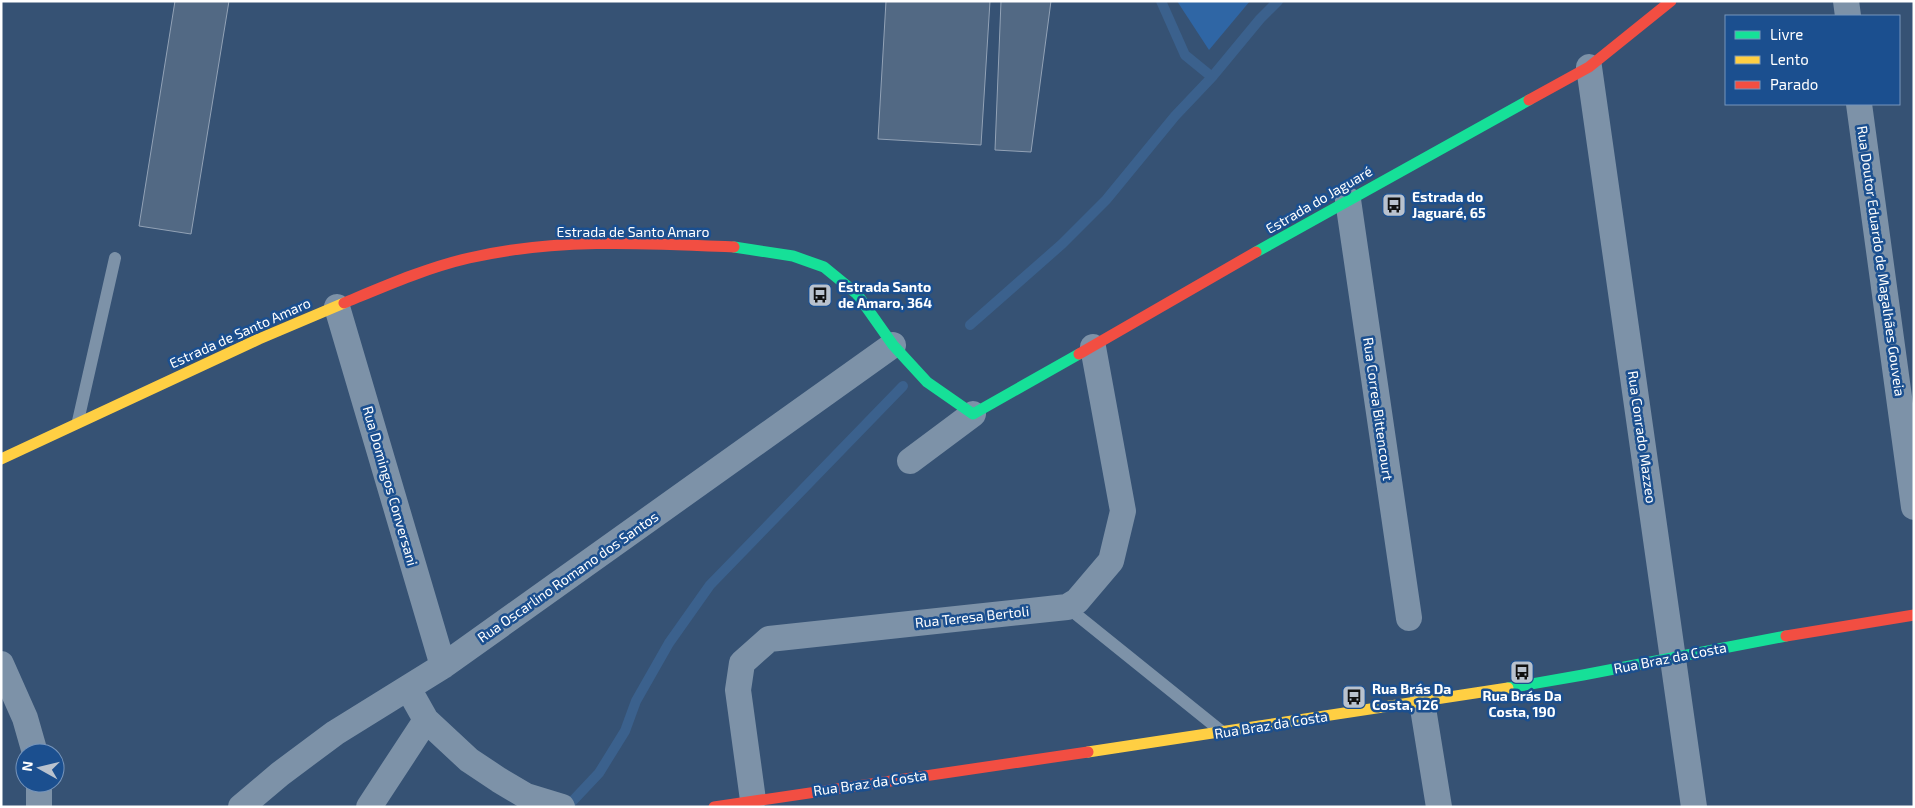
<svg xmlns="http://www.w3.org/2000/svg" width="1915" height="808" viewBox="0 0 1915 808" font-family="'Exo 2',sans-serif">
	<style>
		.green { fill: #2f66a5 }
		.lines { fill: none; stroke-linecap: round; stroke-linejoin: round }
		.stream { stroke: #3b618d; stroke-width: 10 }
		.building { fill: #526984; stroke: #92a2b6 }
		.lane { stroke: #7d92a8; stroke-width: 12 }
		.street { stroke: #7d92a8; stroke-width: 26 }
		.fast { stroke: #16e098; stroke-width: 11 }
		.slow { stroke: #ffcf43; stroke-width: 11 }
		.jam { stroke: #f24e42; stroke-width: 11 }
		.labels { text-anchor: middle; stroke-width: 5; stroke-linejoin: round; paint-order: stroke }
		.poi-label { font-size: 14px; font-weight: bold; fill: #fff; stroke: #1b4f8f; text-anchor: start }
		.street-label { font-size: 14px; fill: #fff; stroke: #1b4f8f }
	</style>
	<rect width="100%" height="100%" fill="#365274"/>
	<path class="green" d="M1177,1h73l-41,49z"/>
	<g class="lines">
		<path class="stream" d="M1161,1l24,54 27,22
			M970,325l92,-81 44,-44 69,-84 37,-39 48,-58 18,-18
			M567,807l32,-34 26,-42 11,-30 33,-58 41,-58 193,-199"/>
	</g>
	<path class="building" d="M175,1h54l-38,233 -52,-8z
		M886,1h104l-9,144 -103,-6z
		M1001,1h50l-20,151 -36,-2z"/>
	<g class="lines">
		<path class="lane" d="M78,421l37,-163
			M1067,607l154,124"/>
		<path class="street" d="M1846,1l2,15
			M1589,67l105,740
			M1859,104l55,403
			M1348,200l61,418
			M337,307l106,359
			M910,461l63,-47
			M1,664l24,54 10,35
			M408,688l18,32 43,40 30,20 27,16 36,11
			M1422,702l17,105
			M753,800l-15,-110 4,-27 27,-24 298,-32 10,-6 34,-40 12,-50 -30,-164
			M39,807v-24
			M241,807l39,-33 55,-41 108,-67 450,-321
			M369,807l57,-87"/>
		<path class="fast" d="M734,247l59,9 31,11 33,27 36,51 34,37 46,32 106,-60
			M1256,252l273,-152
			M1508,688l75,-13 203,-39"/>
		<path class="slow" d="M1,459l258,-120 85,-36
			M1088,752l420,-64"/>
		<path class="jam" d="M1529,100l60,-33 82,-66
			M344,303c41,-17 82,-35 125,-45 86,-20 177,-15 265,-11
			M1079,354l177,-102
			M1786,636l128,-21
			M714,807l374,-55"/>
	</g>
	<defs>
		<g id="bus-square" transform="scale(1.25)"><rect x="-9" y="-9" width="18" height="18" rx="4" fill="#b9c2ce" stroke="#1b4f8f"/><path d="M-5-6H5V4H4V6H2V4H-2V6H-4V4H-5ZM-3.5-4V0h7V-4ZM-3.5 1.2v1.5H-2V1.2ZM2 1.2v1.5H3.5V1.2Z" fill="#111"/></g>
	</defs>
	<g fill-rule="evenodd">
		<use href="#bus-square" x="1394" y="205"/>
		<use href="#bus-square" x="820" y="295"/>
		<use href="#bus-square" x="1522" y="672"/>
		<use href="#bus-square" x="1354" y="697"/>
	</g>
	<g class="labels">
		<g class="poi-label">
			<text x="1412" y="202">Estrada do<tspan x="1412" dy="16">Jaguaré, 65</tspan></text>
			<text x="838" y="292">Estrada Santo<tspan x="838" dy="16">de Amaro, 364</tspan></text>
			<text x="1372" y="694">Rua Brás Da<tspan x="1372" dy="16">Costa, 126</tspan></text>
			<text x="1522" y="701" text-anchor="middle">Rua Brás Da<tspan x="1522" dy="16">Costa, 190</tspan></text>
		</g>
		<g class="street-label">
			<text transform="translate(1319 200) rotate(-30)" y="5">Estrada do Jaguaré</text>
			<text x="633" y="237">Estrada de Santo Amaro</text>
			<text transform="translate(1881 261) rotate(82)" y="5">Rua Doutor Eduardo de Magalhães Gouveia</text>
			<text transform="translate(240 333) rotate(-24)" y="5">Estrada de Santo Amaro</text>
			<text transform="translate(1378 409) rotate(82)" y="5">Rua Correa Bittencourt</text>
			<text transform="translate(1642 437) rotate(82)" y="5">Rua Conrado Mazzeo</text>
			<text transform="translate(390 486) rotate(74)" y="5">Rua Domingos Conversani</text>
			<text transform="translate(568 577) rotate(-35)" y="5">Rua Oscarlino Romano dos Santos</text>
			<text transform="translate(972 617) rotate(-6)" y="5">Rua Teresa Bertoli</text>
			<text transform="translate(1670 658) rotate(-11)" y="5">Rua Braz da Costa</text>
			<text transform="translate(1271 725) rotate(-9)" y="5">Rua Braz da Costa</text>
			<text transform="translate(870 783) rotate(-8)" y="5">Rua Braz da Costa</text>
		</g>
	</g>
	<rect width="1915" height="808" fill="none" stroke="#ffffff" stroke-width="5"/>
	<rect x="1725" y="15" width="175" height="90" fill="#1b4f8f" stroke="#7695bc"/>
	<rect x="1735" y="31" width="25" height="8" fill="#16e098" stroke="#7695bc"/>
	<text x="1770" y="40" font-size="15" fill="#ffffff">Livre</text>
	<rect x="1735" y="56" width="25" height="8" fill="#ffcf43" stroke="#7695bc"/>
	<text x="1770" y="65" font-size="15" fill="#ffffff">Lento</text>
	<rect x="1735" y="81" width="25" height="8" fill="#f24e42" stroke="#7695bc"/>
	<text x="1770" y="90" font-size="15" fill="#ffffff">Parado</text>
	<g transform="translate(40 768) rotate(278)"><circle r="24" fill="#1b4f8f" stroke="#7695bc"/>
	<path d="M0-4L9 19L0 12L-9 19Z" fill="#b9c2ce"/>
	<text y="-8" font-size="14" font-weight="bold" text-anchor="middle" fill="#ffffff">N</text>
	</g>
</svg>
